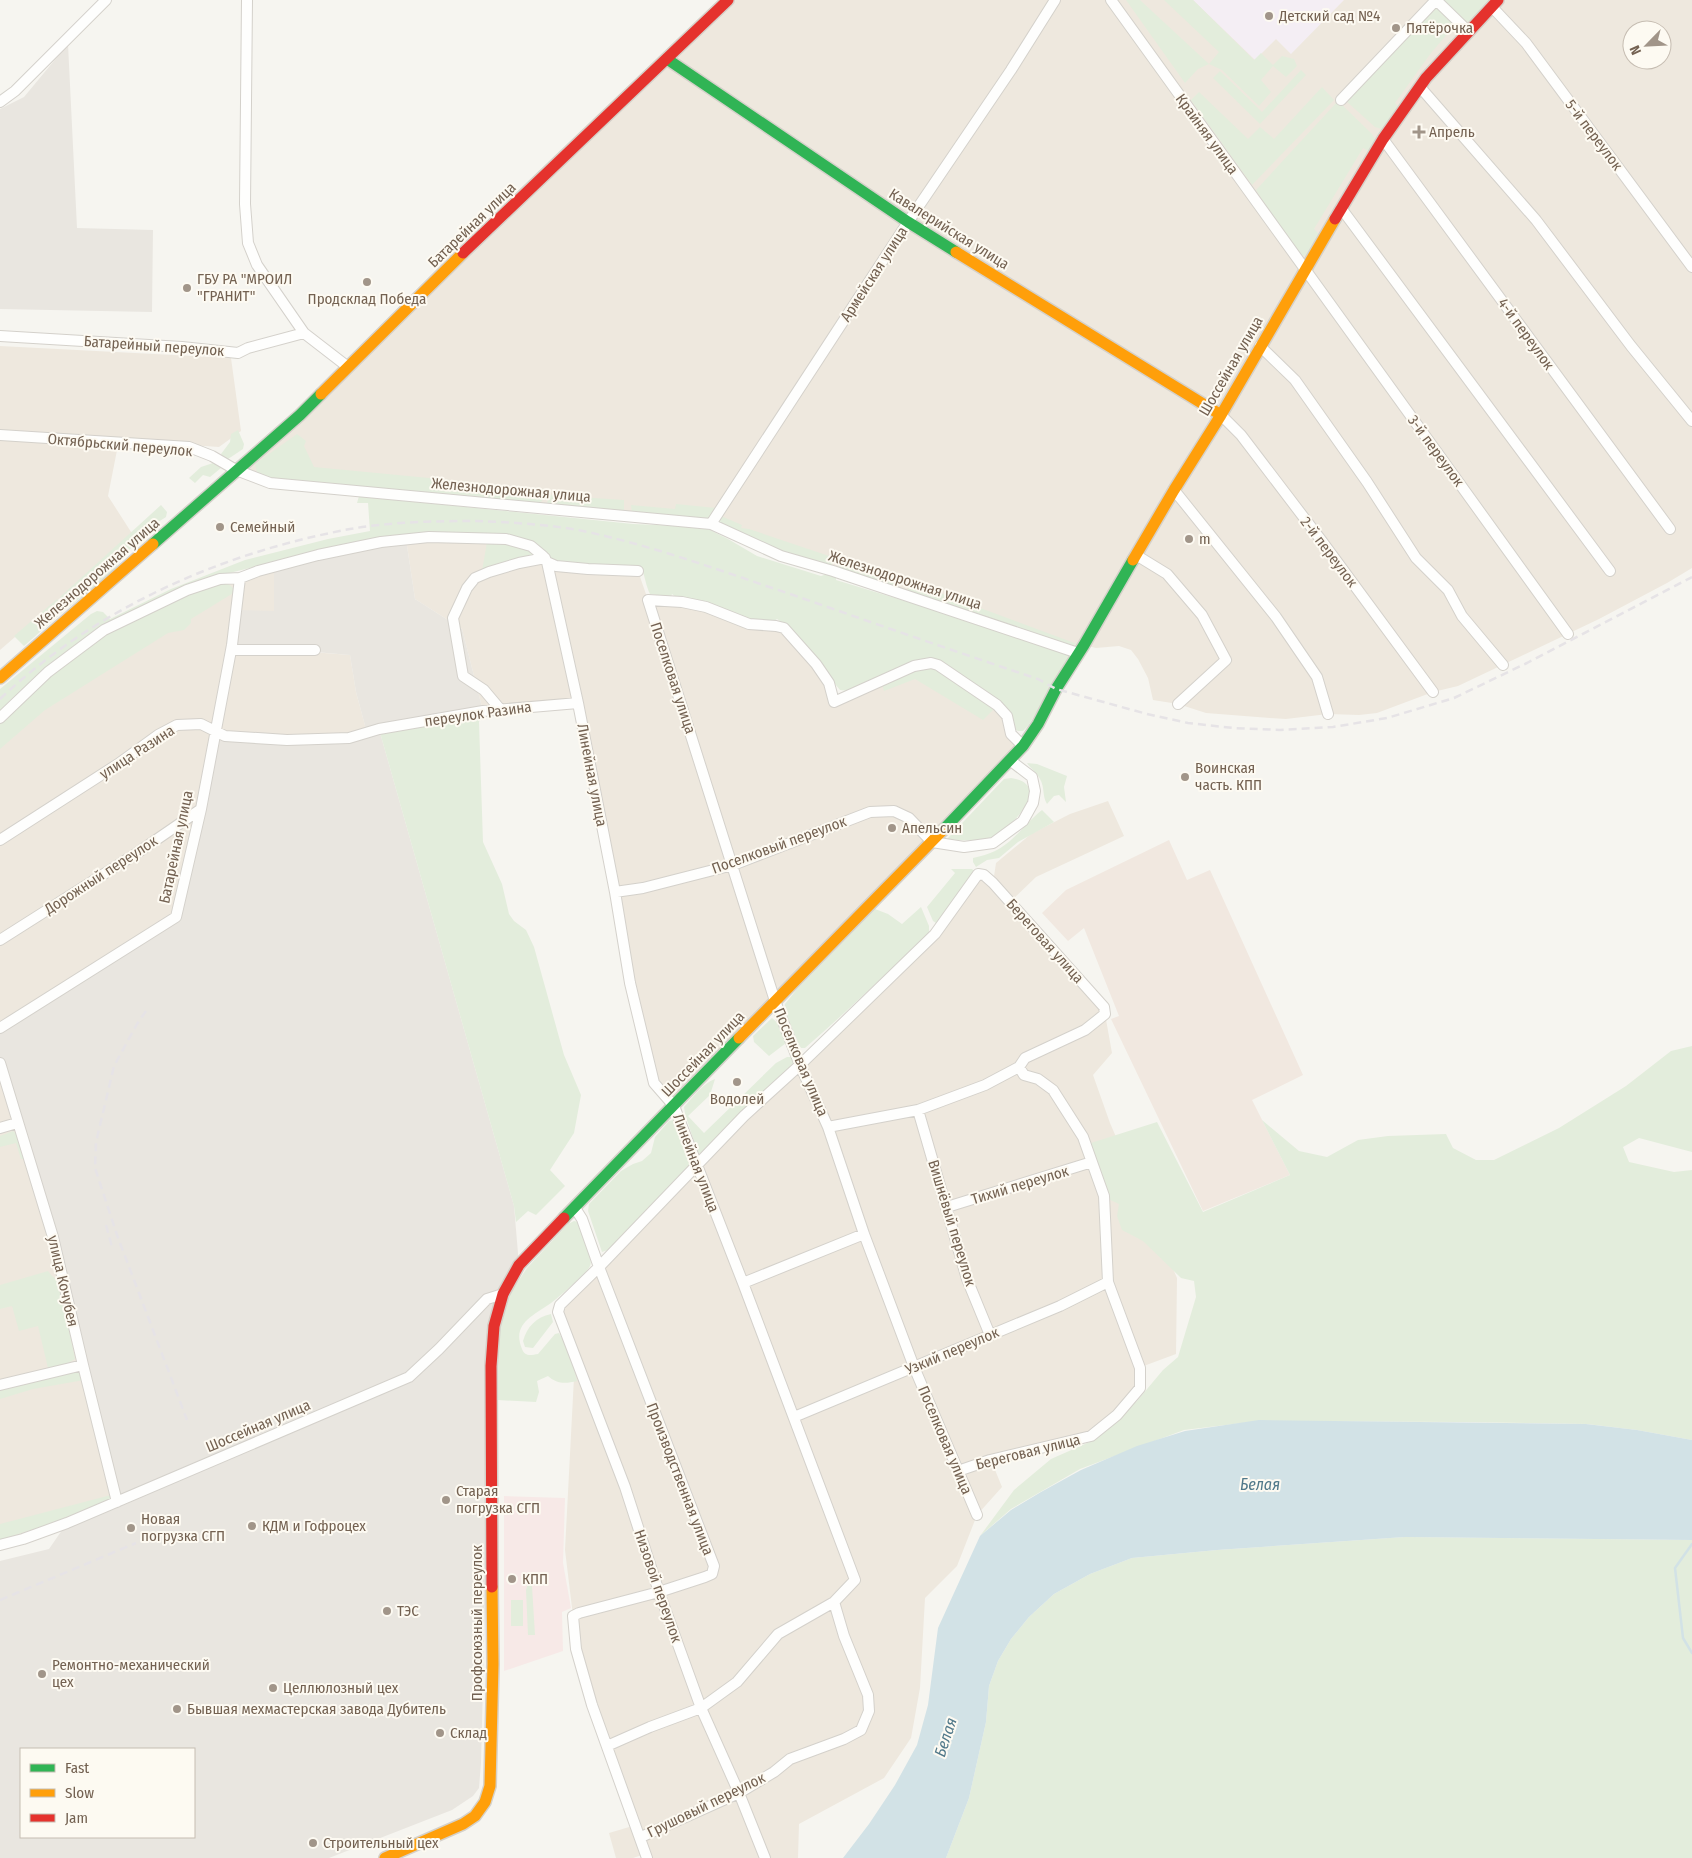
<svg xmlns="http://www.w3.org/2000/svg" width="1692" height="1858" viewBox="0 0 1692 1858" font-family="'Fira Sans Condensed',sans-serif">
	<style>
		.residential { fill: #eee8de; fill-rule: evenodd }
		.commercial { fill: #f1e8e0 }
		.industrial { fill: #e9e6e0; fill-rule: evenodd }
		.education { fill: #f4eef4 }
		.medical { fill: #f7e9e7 }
		.green { fill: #e3eddc }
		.water { fill: #d2e2e6 }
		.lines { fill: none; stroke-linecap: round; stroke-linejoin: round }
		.stream { stroke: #d2e2e6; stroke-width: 2.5 }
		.street-casing { stroke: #d4d1cb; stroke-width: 12 }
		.fast-casing { stroke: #d5d1ca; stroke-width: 14 }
		.slow-casing { stroke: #d5d1ca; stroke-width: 14 }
		.jam-casing { stroke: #d5d1ca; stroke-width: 14 }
		.street { stroke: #fefefd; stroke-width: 10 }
		.fast { stroke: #30b455; stroke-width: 11 }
		.slow { stroke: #ff9f0a; stroke-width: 11 }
		.jam { stroke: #e5322d; stroke-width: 11 }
		.rail { stroke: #e6e3e6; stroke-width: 2.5; stroke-dasharray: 8 5; stroke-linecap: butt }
		.poi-dot { fill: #a19589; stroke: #fdfaf2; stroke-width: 2 }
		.labels { text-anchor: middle; stroke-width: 4; stroke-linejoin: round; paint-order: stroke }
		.poi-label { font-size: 15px; fill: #736151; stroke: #fdfaf2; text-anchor: start }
		.street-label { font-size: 15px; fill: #736151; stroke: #fdfaf2 }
		.water-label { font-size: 16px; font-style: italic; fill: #51798a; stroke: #fdfaf2 }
	</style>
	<rect width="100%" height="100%" fill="#f6f5f0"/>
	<path class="residential" d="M728,0h964v568l-25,15 -68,36 -141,67 -25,6 -56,21 -18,2 -31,-1 -42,5 -16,-1 -64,-5 -28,-9 -25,-4 -5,-22 -10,-19 -7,-9 -12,-4 -23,2 -12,-3 -6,8 -367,-129 -415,-39 -60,-15zM1632,30h30v30h-30z
		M0,346l231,12 10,73 -22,16 -100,-7 -11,56 25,39 -133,115z
		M468,537l170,34 10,29 128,26 40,38 18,37 80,-35 83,39 26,41 -349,360 -20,-23 -76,-380 -95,8 -21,-82 -47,-30 -9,-60z
		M274,566v45l-14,37 90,7 6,37 11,41 -191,184 -176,111v-310l187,-128z
		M1108,801l16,35 -88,41 -26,25 95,112 7,39 -19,22 17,48 67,155 -1,76 -35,13 -1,21 -49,48 -100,24 11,27 -25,28 -20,51 -32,32 -5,90 -9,50 -27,40 -85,46 -1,34h-151l-2,-4 -12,4h-17l-7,-25 27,-8 -44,-120 -19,-89 -8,-66 10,-192 -15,-53 374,-371 44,-60 15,9 3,-20 35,-29 39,-20z
		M0,1063l53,174 64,265 -117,43z"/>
	<path class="commercial" d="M1169,840l18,40 23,-10 93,205 -51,25 38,75 -87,36 -92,-192 8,-3 -35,-88 -16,13 -26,-28 24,-23z"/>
	<path class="industrial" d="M68,44l9,184 76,2 -1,82 -152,-3v-200l24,-12z
		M406,539l9,60 47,30 21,82 -104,18 135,477 5,59 -28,101 -10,397 -2,25 -6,8 -21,14 -123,48h-329v-297l49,-12 18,-26 50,-22 -64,-264 -53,-174v-35l176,-111 39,-187 72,10 80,-7 -11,-41 -6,-37 -118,-10 5,-35 37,1v-45zM21,1749h173v88h-173z"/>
	<path class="education" d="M1193,0h151l-53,54 -15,-15 -21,21z"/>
	<path class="medical" d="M504,1496l61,2 -2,65 8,45 -9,4 1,39 -59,20z"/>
	<path class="green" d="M1126,0h14l69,64 10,-12 -55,-52h29l61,60 7,-7 12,12 9,-9 12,3 3,7 -11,11 -13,-11 -12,14 10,12 -12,14 -37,-36 -13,-6 -11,5 -13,14z
		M1443,0h51l-24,23 -4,-2z
		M1437,4l20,19 -26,30 -36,50 3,4 -16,22 -7,-2 -30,-27z
		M1301,70l5,5 -46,49 -47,-46 7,-7 42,41z
		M1322,87l12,13 -82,85 -61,-85 8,-8 49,47 12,-12 14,12z
		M1338,101l34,33 4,7 -7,10 -6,-3 -49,81 5,5 -12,22 -9,-1 -3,-3 -39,-62z
		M238,430l6,14 -1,5 -18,12 -4,-7 9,-12 1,-8z
		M297,434l9,7 -2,5 10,21 229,22v10l-2,3 -7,1 -270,-26 -7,-4 -2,-9z
		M213,463l7,2 1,3 -11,9 -7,-2 -8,8 -6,-5 12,-11z
		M548,495l76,5v12l-77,-6z
		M359,496l274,28 71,3 24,12 29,17 64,20 6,-2 9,3v3l128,39 105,35v7l-41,65 -5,5h-5l-4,-2 -3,-17 -5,-5 -69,-45 -88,29 -9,-1c-19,-24 -37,-55 -63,-71l-4,3 -10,1 -85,-24 -6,-5 -1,3 -21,-3c-4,-8 -5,-17 -8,-25l-87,-6 -37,-25 -140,1 -22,3 -135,33 -102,45 -119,94v-25l91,-75 6,-3 6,1 7,7 61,-30 74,-29 83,-21 42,-8 -2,-28h-11z
		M676,504l40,4 -7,10 -3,1 -74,-5 -1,-9 44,4z
		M161,505l6,7 -1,5 -22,14 -30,39 -46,38 -8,-11z
		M721,516l21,9 -1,3 8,1 86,29 -4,9 -50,-15 -62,-29 -1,-4z
		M487,542c15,1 37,0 47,13l-52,16z
		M840,559l56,21 -5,9 -49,-17 -3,-5z
		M910,582l167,62 -7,2 -160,-53 -2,-4z
		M220,583c8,0 12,2 15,9l-44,27v4l-7,7 -16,3 -123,77 -45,39v-27l41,-41 62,-47 53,-26z
		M57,599l7,12 -40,35 -10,-10z
		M927,665l7,1 59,40v4l-10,10 -68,-41 -31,12 -2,-7z
		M483,711l-4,11 4,120 19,42 7,30 5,7 12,9 8,17 30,108 17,40 -7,38 -24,37 15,16 -29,29 -8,-4 -12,11 -2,-16 -135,-477z
		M1027,763l10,1 30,12 -3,11 2,15 -7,-7 -5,1 -7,8c-5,-8 -2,-16 -7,-25 -3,-6 -9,-10 -13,-16z
		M1011,778c44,6 -1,53 -22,60 -13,4 -29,2 -42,1l57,-60z
		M1042,810l12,12 -36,20 -19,16 -12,2 -11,7 -3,-5v-4c38,-7 43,-27 69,-48z
		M951,869h21l3,3 -35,49 -4,2 -3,-2 -6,-14 28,-34z
		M921,907l8,19v8c-42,38 -81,77 -124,114h-4l-2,-3 -15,-36 1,-5 12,-15 78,-80 13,5 14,10z
		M772,1018l11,10 3,15 -17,13 -15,-14 -1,-6z
		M1692,1046v106l-53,-14 -16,9 6,15 45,10 18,-2v270l-55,-10 -50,-6 -129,-2 -199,-1 -75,9 -104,39 -69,40 -31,27 34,-46 37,-31 43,-19 43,-39 26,-31 15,-13 18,-60 -2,-16 -13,-3 -38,-37 -21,-11 -5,-14 2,-12 -11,-5 -5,-22 -12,-34 66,-21 46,90 87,-37 -28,-55 37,31 28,6 31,-17 30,-4 58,-2 7,14 23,12h18l65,-32 67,-42 45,-35z
		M787,1057h4l3,5 -5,8 -90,87 -14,-43 -1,-7c9,-10 19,-24 31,-28l-5,16 -22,21 16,17 72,-70z
		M673,1120l5,2 13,39v6l-83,83 -6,2 -14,-41 1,-7 32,-33 12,-7 9,-3 9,-8 4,-16 14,-16z
		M13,1131l6,5 7,23h-5l-5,-16 -16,4v-11z
		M574,1221l4,1c3,10 16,36 12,44 -4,8 -31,31 -39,37 -16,12 -40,20 -29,46 3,8 9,6 16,5l17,-20 4,-1 11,20 7,28c-12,3 -20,3 -29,-5l-11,5 2,11 -3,10 -38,-2v-62l11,-43 18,-27 41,-44z
		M48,1271l4,5 7,5 16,78 -10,6 -17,3 -10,-42 -19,5 -7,-25 -12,3v-24z
		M551,1314l2,8 -20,26 -8,-1 -2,-6c4,-14 13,-24 28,-27z
		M76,1371l4,2 4,7 -51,9 -33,10v-9z
		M111,1495l1,3 -60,25 -52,17v-16z
		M1405,1537l287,3v318h-746l23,-60 17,-76 3,-36 9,-25 13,-22 18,-22 25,-23 36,-20 42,-16 85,-8z
		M528,1583l4,3 3,49h-7l-2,-45z
		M511,1600h12v26h-12z"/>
	<path class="water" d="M1259,1420l327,4 51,6 55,10v100l-287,-3 -188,13 -85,8 -42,16 -36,20 -25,23 -18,22 -13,22 -9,25 -3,36 -17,76 -23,60h-103l26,-34 26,-39 22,-40 11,-40 10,-77 42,-92 31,-26 30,-18 40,-22 56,-24 48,-15z"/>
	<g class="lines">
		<path class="stream" d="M1692,1544l-17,24 8,70 9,15"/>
		<g class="street-casing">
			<path id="street" d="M247,0l-2,204 3,39 9,22 47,68 44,34
				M1111,0l457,634
				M1436,0l33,32
				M1492,7l34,36 166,224
				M1420,87l116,133 95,126 61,75
				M1341,100l95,-100
				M0,102l15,-11 91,-91
				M1383,139l287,390
				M1341,208l269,363
				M0,336l182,11 56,6 10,-5 56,-15
				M1260,346l35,34 72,102 49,76 32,32 14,26 41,49
				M1221,415l20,20 80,105 112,152
				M0,435l189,12 23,9 24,14 34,13 441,41 70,32 52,15 245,82
				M1174,490l102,127 41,60 11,37
				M711,524l197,-302 103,-152 44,-70
				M1136,555l31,19 35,41 24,45 -48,44
				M547,562l31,141 37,189 15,91 24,100 20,23 69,177 112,297 -21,22 -56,32 -41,48 -36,26 -51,19 -43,19
				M231,650h84
				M500,709l-16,-19 -21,-14 -10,-58 14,-30 8,-10 14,-6 30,-9 26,-5
				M0,718l48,-46 56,-42 83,-40 33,-11 20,-1 18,-7 60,-16 63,-13 48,-5 77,2 25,7 12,10 4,6 9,4 32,3 50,2
				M0,840l118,-76 40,-29 19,-10 24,-1 24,12 62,4 62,-2 30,-9 104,-18 95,-8
				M615,892l28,-4 90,-23 137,-53 24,-1 15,7 23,24 32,5 29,-4 30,-22 10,-18 2,-12 -3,-14 -21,-16
				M0,940l137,-87 64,-44
				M0,1028l176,-111 25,-108 31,-164 8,-67
				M0,1063l53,174 30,128 34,137
				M918,1110l49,169 23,56
				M0,1128l17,-5
				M947,1207l145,-45
				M575,1208l7,11 17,48 115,299 -2,8 -7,3 -46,15 -80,21 -6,3 3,33 16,56 55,153
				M743,1283l121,-49
				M0,1385l83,-20
				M794,1417l266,-111 48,-24
				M958,1471l32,-11 101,-24 26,-21 23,-27v-20l-32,-86 -4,-86 -21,-59 -30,-47 -15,-11 -14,-4 -5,-8
				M977,1515l-63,-148 -50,-133 -36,-107 -28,-62 -25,-64 -127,-401 34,2 24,5 43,17 27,2 8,2 32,36 13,19 5,19 80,-36 17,-3 7,2 59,40 10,11 4,18 12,12
				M0,1545l23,-6 44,-16 342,-146 30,-28 48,-50 16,-5
				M641,1837l98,-44 35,-21 16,-13 54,-20 17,-9 8,-19 -1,-16 -24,-59 -10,-34
				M765,1858l-26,-65 -38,-85 -42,-116 -34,-105 -67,-175 2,-7 39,-38 145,-151 56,-51 135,-131 43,-60 6,1 9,8 111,124 1,7 -20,16 -60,28 -6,9 -34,18 -67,25 -90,17"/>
		</g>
		<g class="fast-casing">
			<path id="fast" d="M667,59l241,163 48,30
				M153,544l147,-129 21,-21
				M943,830l80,-84 15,-22 18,-35 28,-44 49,-85
				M564,1218l175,-180"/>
		</g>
		<g class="slow-casing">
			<path id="slow" d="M956,252l265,163
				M321,394l142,-141
				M1133,560l41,-70 47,-75 114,-196
				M0,678l153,-134
				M739,1038l204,-208
				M385,1858l78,-34 12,-8 10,-14 5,-16 3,-122 -1,-77"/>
		</g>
		<g class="jam-casing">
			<path id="jam" d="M1335,219l48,-80 43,-61 72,-78
				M463,253l265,-253
				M492,1587l-1,-221 3,-40 9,-32 16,-29 45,-47"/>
		</g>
		<use href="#street" class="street"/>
		<use href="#fast" class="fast"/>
		<use href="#slow" class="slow"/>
		<use href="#jam" class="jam"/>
		<path class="rail" d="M0,699c96,-91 221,-146 350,-170 39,-7 84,-8 122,-8 35,1 71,3 106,9 74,15 146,42 218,66 80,28 161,56 242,83l18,10 91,25 41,9 45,5 47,2 53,-3 54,-9 67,-20 73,-35 165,-86
			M146,1011l-9,13 -23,42 -18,76 -1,26 22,67 70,185
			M106,1225l6,22
			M0,1600l136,-57"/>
	</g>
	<g class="poi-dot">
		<circle cx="1269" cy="16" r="5"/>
		<circle cx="1396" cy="28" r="5"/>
		<path d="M1416.5 124.5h5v5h5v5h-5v5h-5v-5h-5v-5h5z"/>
		<circle cx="367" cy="282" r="5"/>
		<circle cx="187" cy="288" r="5"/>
		<circle cx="220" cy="527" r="5"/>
		<circle cx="1189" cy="539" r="5"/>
		<circle cx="1185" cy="777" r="5"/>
		<circle cx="892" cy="828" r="5"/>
		<circle cx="737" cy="1082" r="5"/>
		<circle cx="446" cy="1500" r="5"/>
		<circle cx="252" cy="1526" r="5"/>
		<circle cx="131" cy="1528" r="5"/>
		<circle cx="512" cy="1579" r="5"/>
		<circle cx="387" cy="1611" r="5"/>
		<circle cx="42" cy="1674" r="5"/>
		<circle cx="273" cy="1688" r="5"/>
		<circle cx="177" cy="1709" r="5"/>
		<circle cx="440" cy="1733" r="5"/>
		<circle cx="313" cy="1843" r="5"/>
	</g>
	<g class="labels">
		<g class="poi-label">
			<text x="1279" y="21">Детский сад №4</text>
			<text x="1406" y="33">Пятёрочка</text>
			<text x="1429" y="137">Апрель</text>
			<text x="197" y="284">ГБУ РА "МРОИЛ<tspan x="197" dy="17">"ГРАНИТ"</tspan></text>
			<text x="367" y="304" text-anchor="middle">Продсклад Победа</text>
			<text x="230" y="532">Семейный</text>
			<text x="1199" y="544">m</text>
			<text x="1195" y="773">Воинская<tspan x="1195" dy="17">часть. КПП</tspan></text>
			<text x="902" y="833">Апельсин</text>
			<text x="737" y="1104" text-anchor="middle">Водолей</text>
			<text x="456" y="1496">Старая<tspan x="456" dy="17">погрузка СГП</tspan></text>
			<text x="141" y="1524">Новая<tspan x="141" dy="17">погрузка СГП</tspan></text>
			<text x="262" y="1531">КДМ и Гофроцех</text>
			<text x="522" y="1584">КПП</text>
			<text x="397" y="1616">ТЭС</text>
			<text x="52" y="1670">Ремонтно-механический<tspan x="52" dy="17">цех</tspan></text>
			<text x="283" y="1693">Целлюлозный цех</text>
			<text x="187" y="1714">Бывшая мехмастерская завода Дубитель</text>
			<text x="450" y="1738">Склад</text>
			<text x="323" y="1848">Строительный цех</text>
		</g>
		<g class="street-label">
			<text transform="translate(1207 134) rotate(54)" y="5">Крайняя улица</text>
			<text transform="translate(1594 135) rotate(53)" y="5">5-й переулок</text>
			<text transform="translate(472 225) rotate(-44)" y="5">Батарейная улица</text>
			<text transform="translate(949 229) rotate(32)" y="5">Кавалерийская улица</text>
			<text transform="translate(874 274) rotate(-57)" y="5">Армейская улица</text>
			<text transform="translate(1526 334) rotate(54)" y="5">4-й переулок</text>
			<text transform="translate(154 346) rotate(4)" y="5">Батарейный переулок</text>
			<text transform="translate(1231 366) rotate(-60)" y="5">Шоссейная улица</text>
			<text transform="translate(120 445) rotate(5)" y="5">Октябрьский переулок</text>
			<text transform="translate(1436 451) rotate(54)" y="5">3-й переулок</text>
			<text transform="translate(511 490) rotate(5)" y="5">Железнодорожная улица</text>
			<text transform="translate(1329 552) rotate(53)" y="5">2-й переулок</text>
			<text transform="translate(97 573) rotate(-41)" y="5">Железнодорожная улица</text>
			<text transform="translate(905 580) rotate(18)" y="5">Железнодорожная улица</text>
			<text transform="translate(673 678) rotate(72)" y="5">Поселковая улица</text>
			<text transform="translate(478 714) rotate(-8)" y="5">переулок Разина</text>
			<text transform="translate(137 752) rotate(-33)" y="5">улица Разина</text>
			<text transform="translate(592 775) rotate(79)" y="5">Линейная улица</text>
			<text transform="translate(779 845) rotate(-20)" y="5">Поселковый переулок</text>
			<text transform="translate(176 847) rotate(-78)" y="5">Батарейная улица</text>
			<text transform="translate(101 875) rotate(-33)" y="5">Дорожный переулок</text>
			<text transform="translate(1045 941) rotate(48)" y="5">Береговая улица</text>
			<text transform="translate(703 1054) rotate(-46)" y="5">Шоссейная улица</text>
			<text transform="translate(801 1062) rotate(67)" y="5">Поселковая улица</text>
			<text transform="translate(696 1163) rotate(69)" y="5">Линейная улица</text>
			<text transform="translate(1020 1185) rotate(-17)" y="5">Тихий переулок</text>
			<text transform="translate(952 1223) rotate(73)" y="5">Вишнёвый переулок</text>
			<text transform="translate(63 1281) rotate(77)" y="5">улица Кочубея</text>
			<text transform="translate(952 1351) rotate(-23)" y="5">Узкий переулок</text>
			<text transform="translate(258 1426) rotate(-23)" y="5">Шоссейная улица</text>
			<text transform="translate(945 1440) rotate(67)" y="5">Поселковая улица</text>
			<text transform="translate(1028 1452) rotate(-14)" y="5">Береговая улица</text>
			<text transform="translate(680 1479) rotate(69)" y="5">Производственная улица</text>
			<text transform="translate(658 1586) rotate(71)" y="5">Низовой переулок</text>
			<text transform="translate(477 1623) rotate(-90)" y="5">Профсоюзный переулок</text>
			<text transform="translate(706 1805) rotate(-26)" y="5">Грушовый переулок</text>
		</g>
		<g class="water-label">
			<text x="1260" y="1490">Белая</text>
			<text transform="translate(945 1737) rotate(-72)" y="6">Белая</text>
		</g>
	</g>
	<rect x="20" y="1748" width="175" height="90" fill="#fdfaf2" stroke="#c6bdb2"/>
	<rect x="30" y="1764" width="25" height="8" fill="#30b455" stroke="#c6bdb2"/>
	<text x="65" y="1773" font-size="15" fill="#736151">Fast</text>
	<rect x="30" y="1789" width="25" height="8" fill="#ff9f0a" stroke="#c6bdb2"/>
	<text x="65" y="1798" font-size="15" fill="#736151">Slow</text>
	<rect x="30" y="1814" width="25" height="8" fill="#e5322d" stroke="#c6bdb2"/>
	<text x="65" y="1823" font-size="15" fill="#736151">Jam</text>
	<g transform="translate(1647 45) rotate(246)"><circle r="24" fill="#fdfaf2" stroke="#c6bdb2"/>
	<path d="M0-4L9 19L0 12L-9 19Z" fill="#a19589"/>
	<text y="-8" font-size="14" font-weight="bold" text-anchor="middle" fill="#736151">N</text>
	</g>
</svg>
